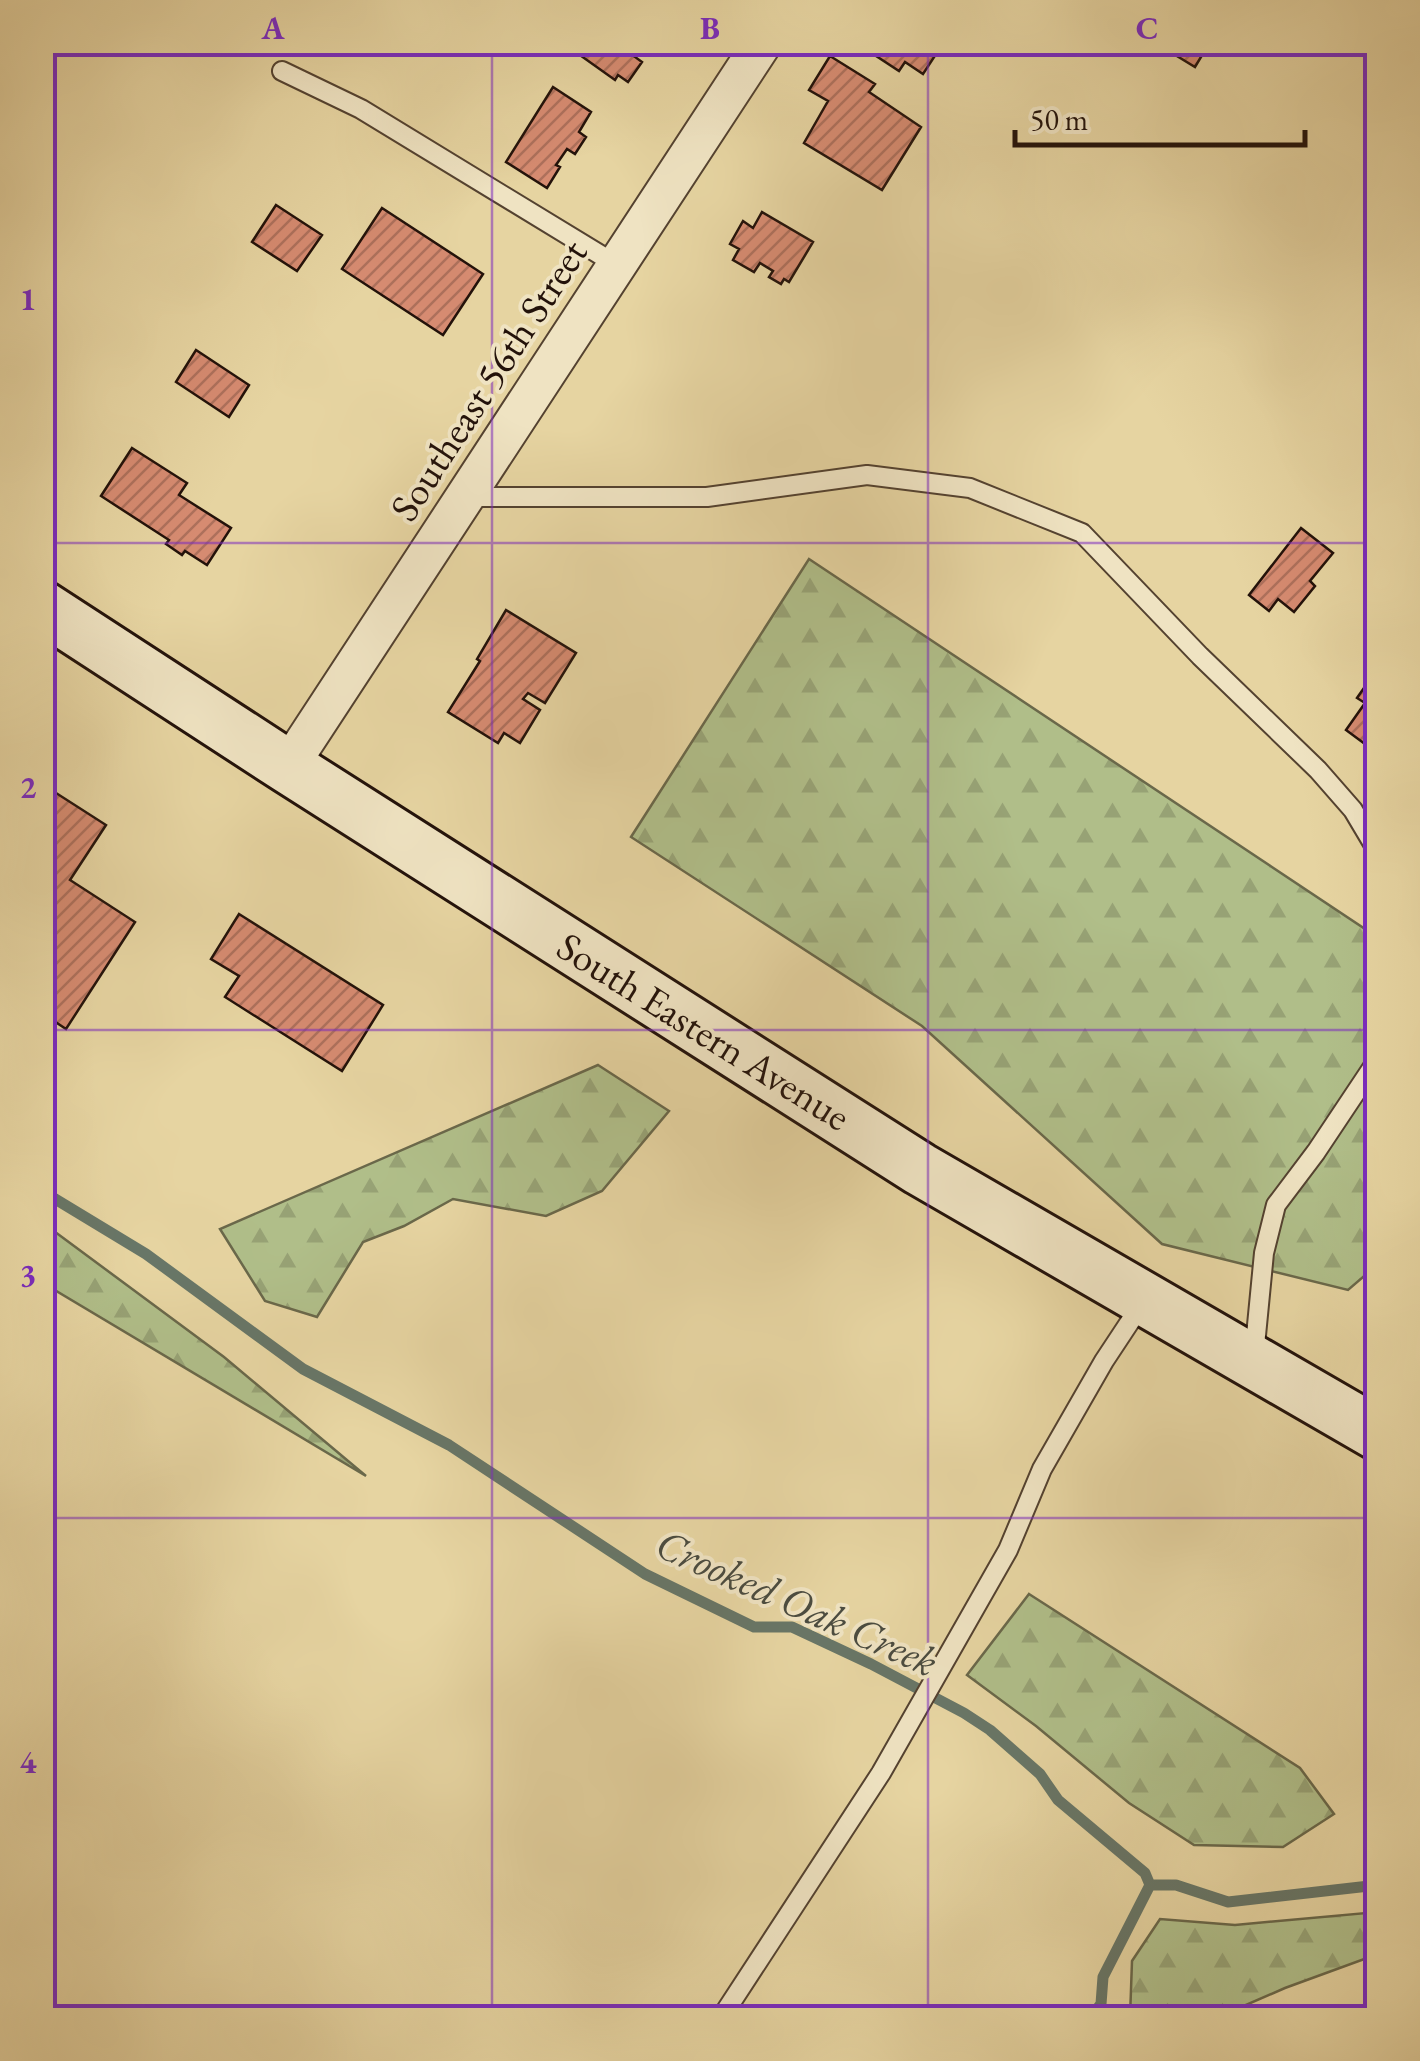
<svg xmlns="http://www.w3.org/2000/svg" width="1420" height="2061" viewBox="0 0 1420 2061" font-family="'EB Garamond',serif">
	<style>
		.forest { fill: url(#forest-firs); stroke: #6a684a; stroke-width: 2.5 }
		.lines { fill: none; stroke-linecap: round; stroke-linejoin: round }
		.stream { stroke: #687667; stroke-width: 11 }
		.building { fill: url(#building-hatch); stroke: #23120a; stroke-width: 2.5 }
		.service-casing { stroke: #544230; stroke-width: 22 }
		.minor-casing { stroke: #544230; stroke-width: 42 }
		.secondary-casing { stroke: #23120a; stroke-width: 58 }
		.service { stroke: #efe3c2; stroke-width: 18 }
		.minor { stroke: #efe3c2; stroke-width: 38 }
		.secondary { stroke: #efe3c2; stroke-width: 52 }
		.grid { fill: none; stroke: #7b2cbf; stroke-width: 2.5; stroke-opacity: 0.55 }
		.labels { text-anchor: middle; stroke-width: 8; stroke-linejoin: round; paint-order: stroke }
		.street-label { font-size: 40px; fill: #23120a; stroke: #efe3c2 }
		.water-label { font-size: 42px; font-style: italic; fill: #4b4c40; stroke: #efe3c2 }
		.neatline { fill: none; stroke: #7b2cbf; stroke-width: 4 }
		.grid-label { font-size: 32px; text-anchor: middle; font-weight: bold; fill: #7b2cbf }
	</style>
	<defs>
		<pattern id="forest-firs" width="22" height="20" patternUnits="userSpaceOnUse" patternTransform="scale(2.5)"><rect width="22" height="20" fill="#b0be89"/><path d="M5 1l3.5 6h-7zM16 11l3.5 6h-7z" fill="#97a275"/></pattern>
		<pattern id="building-hatch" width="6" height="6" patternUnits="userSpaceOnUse" patternTransform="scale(2.5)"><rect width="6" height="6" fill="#d68b71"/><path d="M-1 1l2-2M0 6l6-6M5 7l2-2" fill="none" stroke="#ad705b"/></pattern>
	</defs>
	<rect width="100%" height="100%" fill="#e6d4a1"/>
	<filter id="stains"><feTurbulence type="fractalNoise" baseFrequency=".002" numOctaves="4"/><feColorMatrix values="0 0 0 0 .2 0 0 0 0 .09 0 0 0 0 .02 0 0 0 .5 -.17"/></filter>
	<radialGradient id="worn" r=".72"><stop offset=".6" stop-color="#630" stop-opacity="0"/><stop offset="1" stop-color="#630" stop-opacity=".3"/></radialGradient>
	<path class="forest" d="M809,559l568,378v328l-29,25 -186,-46 -240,-218 -291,-189z
		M598,1065l71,46 -67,80 -56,25 -93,-17 -49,27 -41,16 -46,75 -52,-16 -45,-72z
		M43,1223l181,134 142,119 -323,-193z
		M1029,1594l271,174 34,46 -51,33 -89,-2 -65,-42 -93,-77 -69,-51z
		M1377,1912v45l-10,1 -82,30 -69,30h-86l2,-57 28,-42 75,6z"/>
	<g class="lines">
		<path class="stream" d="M42,1191l104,63 157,115 146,76 196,129 109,53h38l79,37 93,49 26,17 50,44 18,26 87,73 5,12
			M1150,1885h26l52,17 150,-17
			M1090,2018l11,-14 2,-27 47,-92"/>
	</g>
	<path class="building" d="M572,42h67l-8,12 11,8 -14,20 -10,-7 -3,5 -45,-32 3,-4z
		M863,42h74l5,3 -19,29 -18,-12 -6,9 -38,-25z
		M1154,42h56l-15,25z
		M830,56l45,28 -6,8 52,35 -39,63 -78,-47 24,-42 -19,-11z
		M553,87l38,25 -12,20 7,5 -11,17 -8,-5 -11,16 4,2 -13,21 -41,-26z
		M276,205l46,30 -25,36 -45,-29z
		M382,208l101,66 -40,61 -101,-66z
		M762,212l51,30 -24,40 -5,-3 -3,5 -12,-7 4,-6 -13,-8 -6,9 -21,-12 6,-11 -9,-5 13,-23 10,7z
		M196,350l53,35 -20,32 -53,-35z
		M132,448l55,35 -8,12 52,33 -24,37 -22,-14 -3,4 -16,-11 3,-4 -68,-44z
		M1301,528l32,25 -23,28 5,5 -21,26 -16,-13 -9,12 -20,-16z
		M506,610l70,43 -31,50 -17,-10 -5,6 17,11 -20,33 -16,-10 -6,10 -50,-31 32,-51 -3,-2z
		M1366,685l8,6 4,-4v48l-9,12 -23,-17 19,-27 -8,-5z
		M42,784l64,41 -36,55 65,42 -69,107 -24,-16z
		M239,914l144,91 -41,66 -117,-74 14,-21 -28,-17z"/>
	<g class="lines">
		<g class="service-casing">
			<path id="service" d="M282,71l79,38 256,156
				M465,497h242l160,-22 103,13 112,45 118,123 118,114 35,40 25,42
				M1254,1356l10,-103 12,-48 40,-53 62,-93
				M721,2018l160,-245 127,-223 34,-81 62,-108 37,-56"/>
		</g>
		<g class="minor-casing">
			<path id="minor" d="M288,767l475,-725"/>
		</g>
		<g class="secondary-casing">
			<path id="secondary" d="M42,607l246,160 632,402 458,265"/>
		</g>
		<use href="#service" class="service"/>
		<use href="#minor" class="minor"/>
		<use href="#secondary" class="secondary"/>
	</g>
	<path class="grid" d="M492,42v1976M928,42v1976M42,543h1336M42,1030h1336M42,1518h1336"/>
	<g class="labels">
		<g class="street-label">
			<text transform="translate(488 380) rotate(-57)" y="14">Southeast 56th Street</text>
			<text transform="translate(704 1031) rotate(32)" y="14">South Eastern Avenue</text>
		</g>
		<g class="water-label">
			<text transform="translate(797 1602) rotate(24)" y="15">Crooked Oak Creek</text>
		</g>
	</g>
	<rect width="1420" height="2061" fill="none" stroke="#e6d4a1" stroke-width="110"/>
	<path d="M1015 130v15h290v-15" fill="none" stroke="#23120a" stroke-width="5"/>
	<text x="1030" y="130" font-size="30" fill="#23120a" stroke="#efe3c2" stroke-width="8" paint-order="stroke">50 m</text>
	<rect x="55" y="55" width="1310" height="1951" class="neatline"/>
	<g class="grid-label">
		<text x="273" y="39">A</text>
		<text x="710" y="39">B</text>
		<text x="1147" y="39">C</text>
		<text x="28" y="310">1</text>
		<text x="28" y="798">2</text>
		<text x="28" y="1286">3</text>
		<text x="28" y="1773">4</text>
	</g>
	<rect width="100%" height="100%" filter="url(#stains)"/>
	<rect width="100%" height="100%" fill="url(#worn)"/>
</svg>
